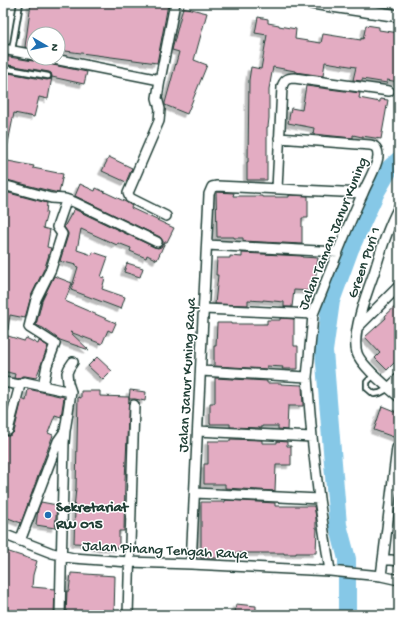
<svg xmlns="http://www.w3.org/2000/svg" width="402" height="618" viewBox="0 0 402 618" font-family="'Gochi Hand',sans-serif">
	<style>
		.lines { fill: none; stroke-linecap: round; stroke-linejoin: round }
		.river { stroke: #86c8e7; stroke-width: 18 }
		.building { fill: #e3acc2; stroke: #1f3d34; filter: url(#shadow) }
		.service-casing { stroke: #1f3d34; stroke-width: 8 }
		.minor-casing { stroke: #1f3d34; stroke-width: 12 }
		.tertiary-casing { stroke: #1f3d34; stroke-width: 14 }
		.service { stroke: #fff; stroke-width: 4.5 }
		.minor { stroke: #fff; stroke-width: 9 }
		.tertiary { stroke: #fff; stroke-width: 11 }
		.poi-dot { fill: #1f6fb2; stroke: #fff; stroke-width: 1.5 }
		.labels { text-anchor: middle; stroke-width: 3; stroke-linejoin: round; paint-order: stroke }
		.street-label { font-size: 15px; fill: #1f3d34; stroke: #fff }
		.poi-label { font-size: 15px; font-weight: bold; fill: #1f3d34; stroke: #fff; text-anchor: start }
	</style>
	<defs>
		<filter id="shadow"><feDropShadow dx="-3.5" dy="3.5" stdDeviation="0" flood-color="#0004"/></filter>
	</defs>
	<rect width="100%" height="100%" fill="#fff"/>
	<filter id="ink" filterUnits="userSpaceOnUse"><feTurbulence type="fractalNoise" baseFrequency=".025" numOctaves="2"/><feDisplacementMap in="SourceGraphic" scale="8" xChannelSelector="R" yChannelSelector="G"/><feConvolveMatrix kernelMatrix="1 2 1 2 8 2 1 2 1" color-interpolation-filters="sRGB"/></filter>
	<g filter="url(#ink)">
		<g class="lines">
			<path class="river" d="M347,615v-56l-9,-34 -14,-174 7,-50 19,-52 26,-57 14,-24 9,-8"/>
		</g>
		<path class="building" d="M31,3h130l7,1 -3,17 -8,42 -99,-13v-16h-24v15l-9,-2z
			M183,7l24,6 -13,47 13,5 -20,49 -22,-9v-2l14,-51 -7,-2z
			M258,17l10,2v4l11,2v1l17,3 -1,10 26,4 2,-9 38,6v-2l2,1 3,-14 13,2v3l20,3v19l-2,12 2,1v17l-12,-2v3l-25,-4v2l-9,-1 3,-13 -31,-5 -2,14 -28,-4v-1l-22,-4 -4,22v29l-1,9h-1v53h-20v-18h1l1,-82 2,-13 10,2 6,-34 -12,-2z
			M3,56l30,5 6,-2h4l2,3 3,2 39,8 -3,12 -32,-7 -4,22 -9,-2 -5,20 -20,-4 -7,35 -4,-1v-75l44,8 4,-1 1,-3 -1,-3 -2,-1 -46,-8z
			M306,86l54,7 -1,5 21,4v-3l8,1 -7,39 -19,-3v1l-9,-2v3l-40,-4 1,-6 -26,-5 3,-15 11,2z
			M109,157l23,11 -6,14 -24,-11z
			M3,160l31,6 -1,2 30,6 -4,19 -9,-2 -47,-12z
			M80,184l15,7 1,-3 30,14 6,4 -1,2 43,20 -7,14h-2l-8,18 -10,-5 -1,3 -16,-7 1,-3 -13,-5 -1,2 -36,-16 -4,21 15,5 1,-3 15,5 -7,20 4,1 -3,11 23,8 -4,12 -50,-19 7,-23 -3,-1 1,-1 -16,-4 8,-26v-2l-4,-6 10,-18 80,38 4,1 3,-1 2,-3v-3l-3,-4 -85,-41z
			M5,192l42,11 -1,10h1l-4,15 7,2 -3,17 4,1 -6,19 -14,29 -6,22 -15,-3 -2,15h-5v-129z
			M216,192l18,1 -1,3h29v1h27v-2l19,1v22h-6v26l-59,-3v-3h-9v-1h-17z
			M242,253l60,3v1l16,1 -3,24h-3l-1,9 -17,-1 -2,17h-8v-5l-21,-2v1l-15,-1v5l-33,-1 3,-29h-2l1,-17h13v-2l12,1z
			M127,263l16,5 -3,9 -16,-5z
			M54,276l18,7 -7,18 51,22 -4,9 -4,-2 -6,14 -32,-12 19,18 -29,-10 -17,-12 -7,-3 6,-24z
			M399,303v55l-12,12 -12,-12 5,-5 -15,-16 21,-19 -1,-2z
			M280,318l14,1v27h4v23h-16l1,-2 -16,-1v3l-53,-3v-20h2l1,-23h14v1h36v-4h13z
			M5,335l19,6 2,-3 12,6 1,-3 9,5 -12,32 -11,-2h-3l-4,3 -4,-1 1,-4 -12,-3v-30z
			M97,357l15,14 -9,9 -15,-14z
			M215,378l52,3v2h14v1l21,1 1,21h-15l-1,24 -9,-1v-3h-16v2l-32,-1v-3h-20v-21h5z
			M28,389l36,8 -3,20 -6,-2 -7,18 5,2 -32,88 -18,-7v-83l3,3h3l3,-2 2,-2 8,-33 4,2z
			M130,390l16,2 -1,9 -10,-2h-6z
			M81,391h19v5l29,1 -4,83 -1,51h-5v17l-24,-1v-3l-21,-1 1,-34h-1l2,-21 2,-91 3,1z
			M382,406l17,7v26l-25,-9z
			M230,439l32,1v3h15v-2l10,1v4h4v19h-15l-1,26 -50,-3v-4h-21v-20h4v-23h22z
			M225,500l50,3v3h39l2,11v11h1l-1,25h-20v1h-12v-1h-64v5h-19v-56h24z
			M41,502l16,3 -2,23 -19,-3 2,-16z
			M3,550l34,11 -4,14 -1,12 23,2 -1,26h-51z
			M71,573l44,3 -1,39h-48l1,-24h2z
			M236,604l20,2v9h-21z"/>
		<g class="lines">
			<g class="service-casing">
				<path id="service" d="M12,50l8,-47
					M3,68l45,8
					M374,375l-7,7v6l7,6 6,-1 9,-5"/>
			</g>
			<g class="minor-casing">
				<path id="minor" d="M3,49l31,6
					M49,58l111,22
					M279,138l91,7c6,1 8,4 8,11 0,9 -11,27 -15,37 -17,36 -31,74 -46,111l-4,10 -1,13 -5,50 5,60 7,62 11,72
					M3,185l48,13 14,1v5l-8,23 5,7 -11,35 -15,30 -7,28 1,1 25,16 -8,21 -4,21
					M277,189l5,-102c2,-7 5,-9 12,-9l95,13
					M65,199l9,3 83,40
					M399,207c-11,20 -18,43 -25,66 -7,19 -23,61 -17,80 4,13 31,34 42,44
					M166,216l-36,-18 -2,-5 31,-72 1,-12 -3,-11 3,-18 15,-77
					M207,245l131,7
					M204,309l109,5
					M358,327l41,-41
					M201,371l106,6
					M3,382l17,3 4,-3 47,10
					M389,388l10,-10
					M8,430l12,-45
					M198,431l114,6
					M195,493l124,6
					M3,534l49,19 21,5 56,4 62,2 139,7 51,5 18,4
					M20,541l38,-100 7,-10
					M383,559l16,2
					M191,564l18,-370 3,-7 5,-1 145,7
					M381,576l16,-128
					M60,615l4,-172 1,-12 6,-39 -3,-9 -1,-10 2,-5 4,-6
					M128,615l6,-210"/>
			</g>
			<g class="tertiary-casing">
				<path id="tertiary" d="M312,3l87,13"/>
			</g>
			<use href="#service" class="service"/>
			<use href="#minor" class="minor"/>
			<use href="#tertiary" class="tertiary"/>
		</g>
	</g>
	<circle class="poi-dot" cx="48" cy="515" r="4"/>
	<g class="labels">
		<g class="street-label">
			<text transform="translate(332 233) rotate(-68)" y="5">Jalan Taman Janur Kuning</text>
			<text transform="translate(363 262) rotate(-71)" y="5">Green Puri 1</text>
			<text transform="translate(186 375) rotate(-87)" y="5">Jalan Janur Kuning Raya</text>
			<text transform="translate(165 549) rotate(3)" y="5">Jalan Pinang Tengah Raya</text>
		</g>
		<g class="poi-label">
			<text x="56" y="511">Sekretariat<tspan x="56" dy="17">RW 015</tspan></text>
		</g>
	</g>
	<rect width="402" height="618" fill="none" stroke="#fff" stroke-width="16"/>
	<rect x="8" y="8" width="386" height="602" fill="none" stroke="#1f3d34" stroke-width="1.5" filter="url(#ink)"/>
	<g transform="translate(46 46) rotate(99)"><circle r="19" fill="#ffffff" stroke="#a5b1ae"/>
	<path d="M0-3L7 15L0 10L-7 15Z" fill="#1f6fb2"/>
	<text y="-6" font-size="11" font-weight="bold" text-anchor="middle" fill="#1f3d34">N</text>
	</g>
</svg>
